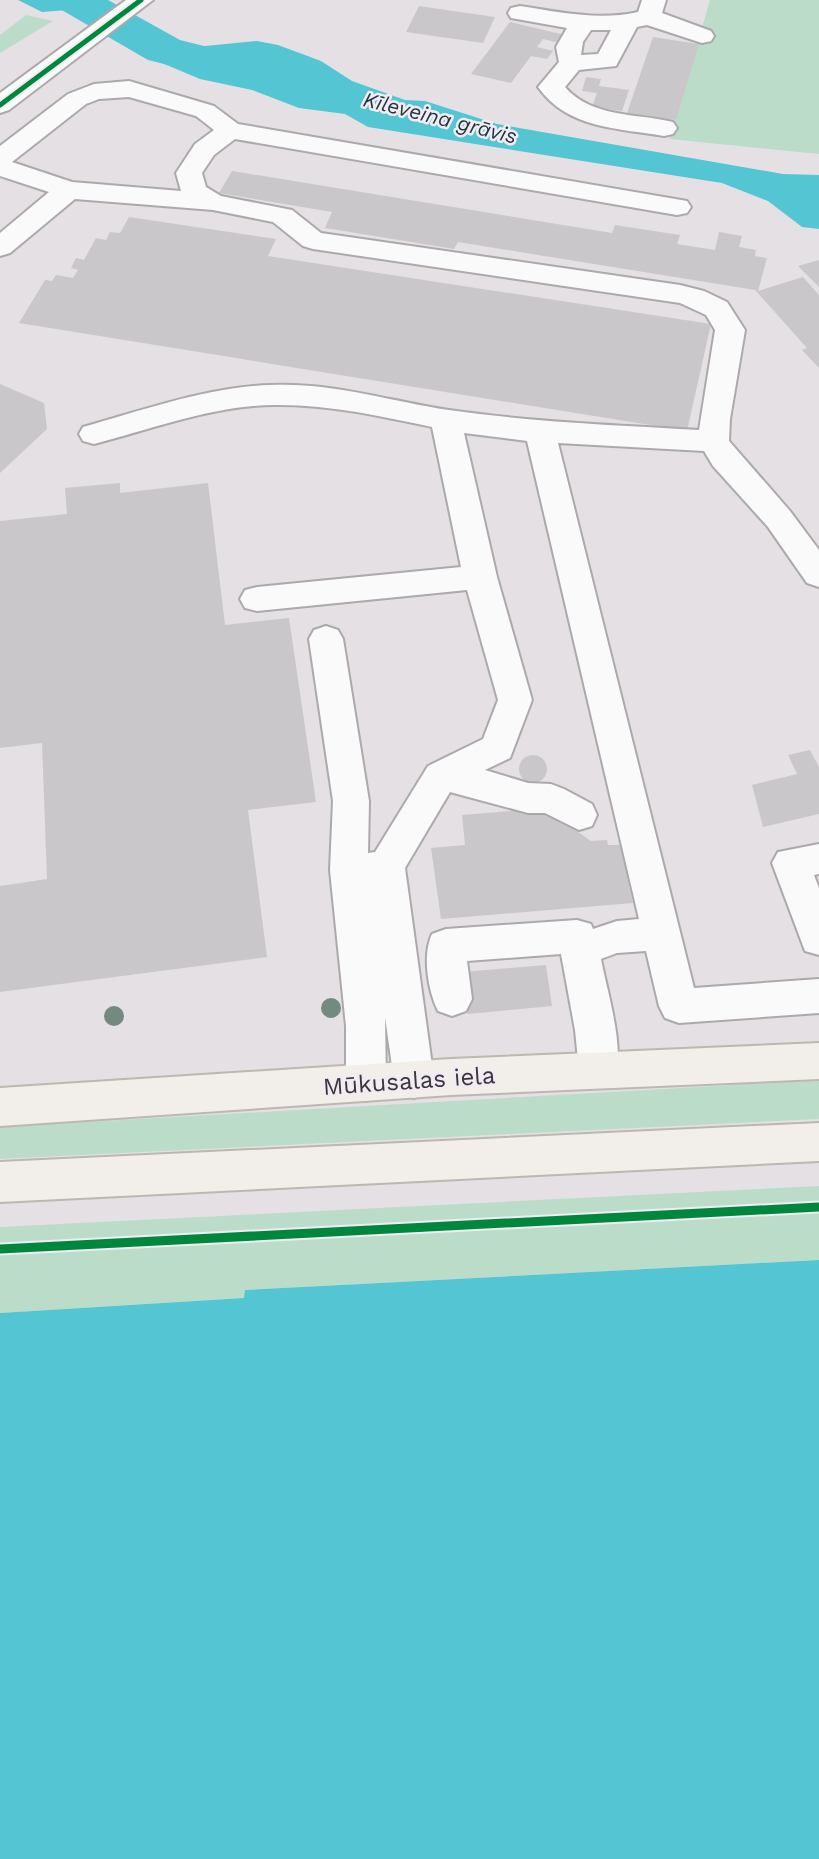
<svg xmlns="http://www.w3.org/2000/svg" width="819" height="1859" viewBox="0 0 819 1859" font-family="'Work Sans',sans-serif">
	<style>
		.green { fill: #bcdcca }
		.water { fill: #54c6d3 }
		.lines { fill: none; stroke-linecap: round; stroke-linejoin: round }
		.river { fill: #54c6d3; fill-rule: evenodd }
		.building { fill: #cac7ca }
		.minor-casing { stroke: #aca9ac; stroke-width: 4 }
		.major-casing { stroke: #beb7b0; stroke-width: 4 }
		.minor { fill: #fbfafb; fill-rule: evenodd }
		.major { fill: #f2eeea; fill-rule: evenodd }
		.cycleway-far1-casing { stroke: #f3ebf3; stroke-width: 9 }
		.cycleway-casing { stroke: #f3ebf3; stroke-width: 13 }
		.cycleway-far1 { stroke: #00873e; stroke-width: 5 }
		.cycleway { stroke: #00873e; stroke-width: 9 }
		.tree { fill: #74897f }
		.labels { text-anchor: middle; stroke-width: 5; stroke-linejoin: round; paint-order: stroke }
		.far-water-label { font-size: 21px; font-style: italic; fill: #20383b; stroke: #f3ebf3 }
		.street-label { font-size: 24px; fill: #3a373a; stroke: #f3ebf3 }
	</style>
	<rect width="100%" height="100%" fill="#e4e0e4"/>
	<path class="green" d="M710,0h109v154l-149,-15z
		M26,15l27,6 -53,32v-18z
		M819,1080v39l-819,40v-32z
		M819,1186v74l-574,30v8l-245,15v-86z"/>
	<path class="water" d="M18,0h79l-23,12 -6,-2 -26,2z
		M257,41l21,4 43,16 31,20 53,19 20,1 72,23 286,50 36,1v54l-17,-2 -34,-26 -46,-18 -354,-56 -23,-13 -46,-6 -47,-18 -52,-11 -50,-21 24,-13 21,2z
		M819,1260v599h-819v-546l244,-15 1,-8z"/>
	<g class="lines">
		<path class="river" d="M54,0h54l72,40 92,23 7,10 -7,10 -16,4 -108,-27 -88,-51z"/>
	</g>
	<path class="building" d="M419,6l76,11 -12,26 -77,-11z
		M510,22l55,13 -6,8 -16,-4 -6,8 16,4 -6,8 -16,-3 -20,27 -40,-9z
		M653,37l46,7 -23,76 -49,-7z
		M586,77l15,2 -2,7 30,4 -7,21 -30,-4 5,-14 -15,-2z
		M232,171l380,62 3,-8 65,10 -3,9 38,6 4,-18 23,4 -3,11 17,3 -1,6 12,2 -9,33 45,-14 16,18v73l-17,-18 5,-2 -52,-58 -297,-48 -4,7 -129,-21 7,-16 -113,-19z
		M129,217l147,22 -8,17 443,68 -24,107 -668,-108 26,-43 7,1 4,-6 17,3 5,-8 -7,-2 5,-10 8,2 12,-22 10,2 4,-8 10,1z
		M819,260v27l-21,-21z
		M0,384l44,19 3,26 -47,44z
		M120,483v10l88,-10 17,142 64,-7 27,184 -68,8 19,147 -267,35v-106l47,-7 -5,-136 -42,5v-227l67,-7 -2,-26z
		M810,750l9,17v47l-56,13 -11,-42 45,-11 -9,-19z
		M519 769a14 14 0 1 1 28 0a14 14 0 1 1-28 0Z
		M544,808l47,33 16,-1 1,5h12l13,58 -192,16 -10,-71 34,-3 -3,-30z
		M546,965l6,41 -84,8 -5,-42z"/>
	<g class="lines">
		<g class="minor-casing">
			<path id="minor" d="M126,0h27l-144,110 -9,3v-20z
				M642,0h24l-4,13 49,18 3,5 -3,5 -9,2 -55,-18 -10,2 -21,39 -37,4 -14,17c27,31 71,26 108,35l4,6 -4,6 -9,2c-47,-8 -96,-7 -126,-49l21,-25 -3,-15 11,-19 -56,-10 -3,-5 3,-5 9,-2c39,6 79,15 118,6zM591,30h20l-13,24 -17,1 2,-13z
				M129,81l85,25 24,18 449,77 4,6 -4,6 -10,2 -442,-76 -21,16 -12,18 4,14 15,9 71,14 29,23 359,52 24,6 23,11 18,28 -15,89 -1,22 61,70 29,39v37l-12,-4 -39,-56 -55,-61 -9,-15 -146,-8 136,545 125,-9v34l-140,10 -14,-5 -6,-12 -13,-55 -29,2 -16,6c6,33 26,94 12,124l-14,5 -14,-5 -6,-13 -4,-40 -14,-76 -94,7 5,38 -6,12 -14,5 -14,-5c-10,-20 -16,-56 -6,-77l14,-5 131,-9 14,4 2,5 24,-8 22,-2 -112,-478 -63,-8 33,144 35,123 -22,58 -25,12 43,13 23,1 13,5 28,15 5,11 -5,11 -13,4 -34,-17h-17l-78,-21 -45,76 29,212 -6,13 -14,5 -14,-5 -6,-13 -9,-63 1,66 -6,13 -14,5 -14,-5 -6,-13v-57l-16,-156 3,-69 -24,-162 5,-9 12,-4 12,4 5,9 26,162 -1,52 7,-1 53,-86 55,-27 15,-39 -31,-110 -210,21 -12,-3 -5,-9 5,-9 12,-3 204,-20 -29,-140c-52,-11 -105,-23 -159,-22 -61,1 -121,24 -179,39l-11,-3 -4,-7 4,-7c61,-17 124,-40 187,-42 62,-3 119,16 179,25 83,12 166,15 250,20l16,-100 -9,-15 -26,-12 -367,-54 -10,-3 -30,-24 -60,-12 -138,-11 -65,54 -10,3v-23l49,-41 -49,-16v-30l68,-52 26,-10zM129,97l67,19 18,14 -19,14 -19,29 5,18 -109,-9 -60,-20 74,-58 13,-5z
				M819,844v30l-5,1 5,13v67l-14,-4 -33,-88 6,-11z"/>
		</g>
		<g class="major-casing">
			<path id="major" d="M819,1043v36l-368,16 -451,31v-38l451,-29z
				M819,1123v38l-819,41v-40z"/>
		</g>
		<use href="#minor" class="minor"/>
		<use href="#major" class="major"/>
		<g class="cycleway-far1-casing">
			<path id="cycleway-far1" d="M0,105l141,-105"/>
		</g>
		<g class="cycleway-casing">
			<path id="cycleway" d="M0,1249l819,-42"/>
		</g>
		<use href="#cycleway-far1" class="cycleway-far1"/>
		<use href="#cycleway" class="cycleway"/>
	</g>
	<g class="tree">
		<circle cx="331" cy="1008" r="10"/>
		<circle cx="114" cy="1016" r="10"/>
	</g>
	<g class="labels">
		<g class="far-water-label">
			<text transform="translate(440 118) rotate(14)" y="7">Kīleveina grāvis</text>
		</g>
		<g class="street-label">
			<text transform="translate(409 1081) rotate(-4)" y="8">Mūkusalas iela</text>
		</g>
	</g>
</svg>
